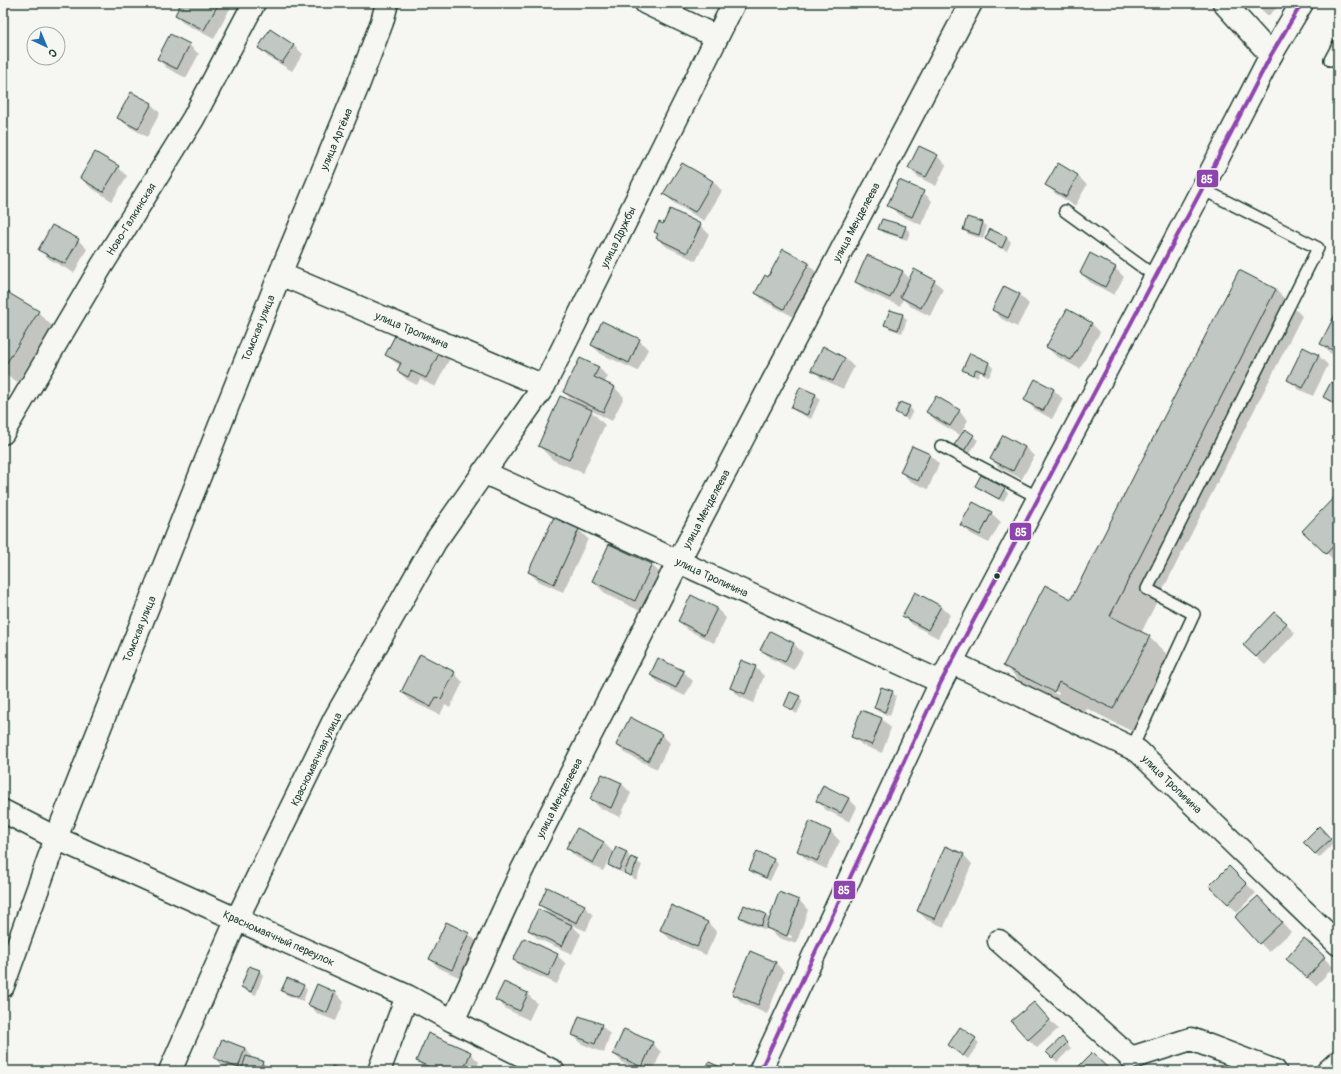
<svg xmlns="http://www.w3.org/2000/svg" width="1341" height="1074" viewBox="0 0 1341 1074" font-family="Pangolin,sans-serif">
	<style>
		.shadow { fill: #0003; fill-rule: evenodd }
		.building { fill: #c1c8c3; stroke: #1f3d34 }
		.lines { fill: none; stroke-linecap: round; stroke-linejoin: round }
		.service-casing { stroke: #1f3d34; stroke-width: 14 }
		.minor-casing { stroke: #1f3d34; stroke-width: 25 }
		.secondary-casing { stroke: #1f3d34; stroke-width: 25 }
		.service { stroke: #f6f6f2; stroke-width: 11 }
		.minor { stroke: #f6f6f2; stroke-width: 22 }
		.secondary { stroke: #f6f6f2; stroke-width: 22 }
		.bus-1-casing { stroke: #f6f6f2; stroke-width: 7 }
		.bus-1 { stroke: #8e44ad; stroke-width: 4 }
		.bus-dot { fill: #1f3d34; stroke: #f6f6f2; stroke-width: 1.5 }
		.labels { text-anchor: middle; stroke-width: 3; stroke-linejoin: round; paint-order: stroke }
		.street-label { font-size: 11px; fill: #1f3d34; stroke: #f6f6f2 }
		.line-badge { stroke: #f6f6f2; stroke-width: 1.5 }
		.badge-label { font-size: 11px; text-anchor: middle; font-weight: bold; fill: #fff }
	</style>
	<rect width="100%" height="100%" fill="#f6f6f2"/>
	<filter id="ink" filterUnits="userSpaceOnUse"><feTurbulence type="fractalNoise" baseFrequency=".025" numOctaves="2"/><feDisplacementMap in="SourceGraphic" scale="8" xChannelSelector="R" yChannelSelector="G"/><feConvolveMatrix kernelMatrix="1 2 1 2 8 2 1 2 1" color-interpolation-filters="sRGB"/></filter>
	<g filter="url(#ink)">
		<path class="shadow" d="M183,3h50l-19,36 -29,-15 -9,-9z
			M1255,3h27l-14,13z
			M189,45l10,9 -13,24 -19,-10 -9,-9z
			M293,45l10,9 -11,17 -24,-14 -9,-9z
			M151,104l9,9 -13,24 -19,-11 -10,-9z
			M937,156l9,9 -10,21 -18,-9 -9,-9z
			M1059,165l19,11 9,9 -12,21 -19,-12 -9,-9z
			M118,167l9,9 -15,25 -22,-14 -9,-9z
			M713,181l9,10 -18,30 -30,-18 -9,-9z
			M923,192l9,9 -11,24 -23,-11 -9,-9z
			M983,223l4,4 -4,12 -15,-5 -4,-4z
			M663,225h37l9,9 -13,27 -29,-14 -10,-9 2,-2 -4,-4z
			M905,227l5,5 -3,8 -23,-7 -4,-5z
			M991,230l16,8 4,4 -4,9 -17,-8 -4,-4z
			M78,240l9,9 -13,24 -25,-14 -9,-9z
			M808,264l9,9 -23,44 -29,-15 -9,-9 13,-15z
			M1115,268l9,9 -10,18 -24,-13 -9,-9z
			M902,271l8,8 24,1 9,9 -13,27 -20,-10 -7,-7 -3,7 -35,-15 -9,-9z
			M1239,271l37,19 26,26 -161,317 8,4 27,26 -37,72 -53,-27 -5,9 -50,-25 -26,-26 66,-66zM1035,681l24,12 -1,2 -23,-12z
			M1005,287l15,8 9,9 -12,23 -15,-8 -9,-9z
			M3,302l35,10 14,14 -34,56 -15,-8z
			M891,311l12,4 4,5 -5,13 -12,-4 -4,-5z
			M1338,311v46l-8,-4 -9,-10z
			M1091,323l9,9 -20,37 -24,-13 -9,-9z
			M639,340l9,9 -10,22 -37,-17 -9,-9z
			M1304,348l15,8 9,9 -15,31 -15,-7 -10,-10z
			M440,351l9,9 -14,27 -15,-8 -3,6 -10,-5 -9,-9 2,-5 -14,-11z
			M971,354l18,9 4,5 -4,9 -9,-5 -3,6 -14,-9z
			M845,358l9,9 -11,22 -21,-10 -9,-9z
			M599,368l9,9 -4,6 11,5 9,9 -12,24 -22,-11 15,15 -22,48 -30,-13 -14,-14 37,-42 -12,-12z
			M1035,381l19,9 9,9 -11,20 -18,-10 -9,-9z
			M1338,387v22l-14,-12z
			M801,388l15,7 4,4 -9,20 -15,-7 -4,-4z
			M909,407l4,4 -5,9 -12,-8z
			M959,411l9,9 -8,15 -24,-14 -9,-9z
			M965,430l13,10 -9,15 -13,-10z
			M1003,436l22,11 9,9 -12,23 -22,-11 -9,-9z
			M912,447l18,8 9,9 -11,25 -18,-8 -9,-9z
			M976,486l28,3 4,4 -5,9 -22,-12z
			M1338,495v69l-35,-34z
			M991,513l10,9 -12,21 -18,-9 -9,-9z
			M554,519l25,11 9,9 -25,53 -25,-11 -9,-9z
			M610,545l42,20 14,14 -17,36 -42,-20 -14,-14z
			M916,593l25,13 9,9 -12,23 -25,-13 -9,-9z
			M691,597l26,12 9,9 -12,25 -26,-13 -9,-9z
			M1286,624l9,9 -30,32 -12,-11z
			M770,632l24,12 9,9 -9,17 -24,-12 -9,-9z
			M755,667l9,9 -10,27 -14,-6 -9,-9z
			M684,672l9,9 -8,15 -25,-12 -9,-9z
			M454,673l9,9 -13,26 -5,-3 -5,10 -29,-14 -9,-9z
			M892,692l4,4 -6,20 -11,-4 -4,-4z
			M799,697l4,4 -6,13 -12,-8z
			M862,711l20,8 9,9 -9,25 -20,-8 -10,-9z
			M661,734l9,9 -13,26 -31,-15 -9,-9z
			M622,784l9,9 -11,24 -20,-9 -9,-9z
			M848,798l9,9 -7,15 -24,-12 -9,-9z
			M811,822l20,10 9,9 -14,28 -19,-9 -9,-9z
			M1319,828l15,15 -15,15 -15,-16z
			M577,829l27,14 9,9 -10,19 -27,-14 -9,-9z
			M627,852l3,6 12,7 -6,15 -12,-9 -1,2 -10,-4 -4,-4z
			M963,854l9,10 -28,63 -17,-7 -9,-9z
			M773,860l5,4 -8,17 -16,-7 -4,-4z
			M1229,867l27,26 -19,19 -27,-26z
			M779,894l20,6 9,10 -12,34 -19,-7 -10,-10 -1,3 -22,-9 -4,-4 4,-11 22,9 4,5zM777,931l15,5 -1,2 -14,-5z
			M540,904l44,2 9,9 -7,16 -16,-7 11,10 -9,20 -34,-15 -9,-9 22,-15z
			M671,906l37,17 9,9 -11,23 -36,-16 -9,-9z
			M1267,906l24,26 -22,20 -9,-9z
			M447,924l22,10 9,9 -17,35 -22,-10 -9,-9z
			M557,955l9,9 -9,20 -34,-15 -9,-9z
			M1324,958l9,9 -17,19 -20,-18z
			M775,962l9,10 -17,42 -25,-11 -9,-9z
			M259,970l4,5 -7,20 -10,-4 -4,-4z
			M303,985l4,5 -4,11 -16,-6 -4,-5z
			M335,992l9,10 -8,19 -18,-7 -9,-9z
			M527,994l10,9 -8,17 -23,-11 -9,-9z
			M1034,1003l24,26 -21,19 -9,-9z
			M601,1025l9,9 -6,19 -22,-9 -9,-9z
			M975,1039l4,4 -11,16 -19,-14z
			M1062,1039l9,9 -14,14 -10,-10z
			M652,1043l9,9 -8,19h-12l-18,-8 -9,-9z
			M245,1048l8,11 9,3 5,4 -2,5h-32l-9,-4 -9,-9z
			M470,1053l9,9 -4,9h-47l-11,-10z
			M1092,1054l18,17h-33z"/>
		<path class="building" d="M181,3h38l-15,27 -29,-15z
			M1254,3h9l-4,5z
			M270,29l24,16 -12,18 -24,-15z
			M170,34l20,10 -13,25 -20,-10z
			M131,92l21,11 -14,26 -21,-11z
			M919,146l19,9 -12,22 -18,-9z
			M95,152l24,14 -16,26 -23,-14z
			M682,163l31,18 -18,31 -32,-18z
			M1058,163l20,12 -12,22 -21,-12z
			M899,180l25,11 -12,26 -25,-11z
			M670,209l31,15 -14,29 -31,-15 2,-4 -4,-2 5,-10 4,2z
			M967,217l16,5 -4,13 -16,-5z
			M882,219l24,7 -4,11 -24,-8z
			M52,225l27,14 -14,25 -27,-14z
			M990,229l17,8 -5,11 -17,-9z
			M783,249l26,14 -25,46 -29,-16 10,-18 3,2z
			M1090,253l26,14 -11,20 -25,-14z
			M867,255l36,16 -13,27 -35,-16z
			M914,269l21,11 -14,28 -21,-11z
			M1239,270l37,19 -166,327 40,20 -37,73 -54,-27 -5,10 -51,-26 42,-81 26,14z
			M1004,286l16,8 -12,24 -16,-8z
			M7,292l32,19 -36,58v-69z
			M1067,309l25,14 -21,37 -25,-13z
			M1338,309v36l-3,6 -15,-7z
			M890,310l13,4 -5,16 -14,-5z
			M602,321l38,18 -11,24 -38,-18z
			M399,328l42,22 -15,28 -15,-7 -3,6 -11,-6 4,-8 -16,-8z
			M823,346l22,12 -12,23 -22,-11z
			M1303,347l16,8 -16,33 -16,-8z
			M970,353l19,9 -4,11 -9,-4 -3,6 -11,-5z
			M580,358l19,9 -5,10 21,10 -12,25 -40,-20z
			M1035,379l19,10 -11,22 -19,-11z
			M1331,382l7,4v19l-15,-8z
			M800,387l16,7 -9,21 -16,-7z
			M560,396l32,14 -23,50 -31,-14z
			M936,396l24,14 -10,16 -24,-14z
			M900,402l10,4 -6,11 -9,-5z
			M965,429l9,6 -10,16 -10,-6z
			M1003,435l22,12 -12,24 -23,-12z
			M912,446l18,8 -12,27 -18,-9z
			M981,475l24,13 -6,11 -24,-13z
			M1338,493v48l-12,13 -24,-23z
			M973,502l19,10 -12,23 -20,-10z
			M554,517l25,12 -25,55 -26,-12z
			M609,544l43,20 -17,37 -43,-20z
			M915,592l26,14 -13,24 -26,-14z
			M691,595l26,13 -13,27 -26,-14z
			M1274,612l13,11 -31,34 -13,-12z
			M770,631l24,12 -9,19 -25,-12z
			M420,654l35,18 -14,27 -5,-2 -5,10 -30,-15z
			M658,658l26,13 -8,17 -26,-13z
			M741,660l15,6 -11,28 -15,-6z
			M881,687l12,4 -8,21 -11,-4z
			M790,692l10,4 -7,14 -9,-4z
			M861,710l21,8 -10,27 -21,-8z
			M630,717l32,17 -14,27 -32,-16z
			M602,774l20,9 -11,25 -21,-9z
			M823,785l26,13 -8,15 -25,-12z
			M810,821l21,10 -14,30 -20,-10z
			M1319,826l12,13 -16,15 -12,-12z
			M577,828l27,14 -11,21 -27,-15z
			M945,846l19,8 -29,65 -18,-8z
			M616,847l11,5 -8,18 -11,-5z
			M757,851l17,8 -8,19 -17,-8z
			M631,857l7,3 -7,16 -7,-3z
			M1229,866l18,18 -19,20 -19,-18z
			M547,887l38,18 -8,18 -38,-18z
			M779,892l20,8 -12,36 -21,-8z
			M1258,896l24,26 -23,22 -24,-27z
			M671,905l37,17 -11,25 -37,-17z
			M744,905l22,9 -5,12 -22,-9z
			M538,909l34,16 -10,21 -34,-16z
			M446,922l23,11 -17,37 -23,-11z
			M524,938l34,16 -10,22 -35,-16z
			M1304,938l21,19 -18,21 -21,-19z
			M750,951l26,11 -18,43 -26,-11z
			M249,966l11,4 -9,22 -10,-5z
			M287,978l17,7 -6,12 -17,-6z
			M504,982l24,11 -8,18 -25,-11z
			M317,984l18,8 -8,21 -19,-8z
			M1338,993v12l-6,-5z
			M1034,1002l16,18 -22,20 -17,-19z
			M579,1016l23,8 -7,20 -23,-9z
			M960,1027l16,11 -13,18 -15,-11z
			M624,1029l29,13 -11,25 -29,-13z
			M428,1033l43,19 -8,19h-25l-22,-10z
			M1062,1037l5,6 -15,15 -6,-6z
			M222,1039l23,9 -7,20 -24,-10z
			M1092,1053l19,18 -36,-1z
			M246,1056l17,5 -3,10 -18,-3z
			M709,1062l18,8v1h-22z
			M332,1066l13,5h-14z"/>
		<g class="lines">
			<g class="service-casing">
				<path id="service" d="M1330,60l8,-15
					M1065,211l91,66
					M941,446l98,52
					M1132,748l62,-134 -47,-25 171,-341 -116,-59"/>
			</g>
			<g class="minor-casing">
				<path id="minor" d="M646,3l71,34
					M1224,3l47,52
					M280,274l264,112
					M3,433l98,-166 92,-148 61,-116
					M483,472l458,210
					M951,662l187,89 200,193
					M3,811l53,27 351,158 46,25 100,50
					M999,941l132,117 60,-19 84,32
					M3,986l53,-148 224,-564 77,-186 25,-66 5,-19
					M453,1021l69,-151 166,-327 283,-540
					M170,1071l67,-152 97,-199 101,-178 109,-156 190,-383
					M379,1071l28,-75
					M1328,1071l10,-9"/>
			</g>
			<g class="secondary-casing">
				<path id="secondary" d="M760,1071l181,-389 261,-493 69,-134 31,-52"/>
			</g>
			<use href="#service" class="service"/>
			<use href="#minor" class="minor"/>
			<use href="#secondary" class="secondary"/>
			<g class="bus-1-casing">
				<path id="bus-1" d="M760,1071l181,-389 261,-493 69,-134 31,-52"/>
			</g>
			<use href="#bus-1" class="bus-1"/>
		</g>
	</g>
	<circle class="bus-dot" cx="997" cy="576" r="3.5"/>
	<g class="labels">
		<g class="street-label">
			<text transform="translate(336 139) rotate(-67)" y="4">улица Артёма</text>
			<text transform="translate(131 219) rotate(-58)" y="4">Ново-Галкинская</text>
			<text transform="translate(856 222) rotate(-62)" y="4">улица Менделеева</text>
			<text transform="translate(618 237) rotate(-64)" y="4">улица Дружбы</text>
			<text transform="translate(258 328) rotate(-68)" y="4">Томская улица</text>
			<text transform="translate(412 330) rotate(23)" y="4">улица Тропинина</text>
			<text transform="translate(706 509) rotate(-62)" y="4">улица Менделеева</text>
			<text transform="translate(712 577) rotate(25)" y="4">улица Тропинина</text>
			<text transform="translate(139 629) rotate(-68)" y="4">Томская улица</text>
			<text transform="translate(316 759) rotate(-64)" y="4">Красномаячная улица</text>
			<text transform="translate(1172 784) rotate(44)" y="4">улица Тропинина</text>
			<text transform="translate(559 798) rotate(-63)" y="4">улица Менделеева</text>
			<text transform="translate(279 938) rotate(24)" y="4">Красномаячный переулок</text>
		</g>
	</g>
	<g class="line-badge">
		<rect x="1196" y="169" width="23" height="19" rx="4" fill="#8e44ad"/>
		<rect x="1009" y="522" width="23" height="19" rx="4" fill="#8e44ad"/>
		<rect x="833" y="880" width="23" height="20" rx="4" fill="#8e44ad"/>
	</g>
	<g class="badge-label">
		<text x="1207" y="183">85</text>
		<text x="1021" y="536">85</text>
		<text x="844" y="894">85</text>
	</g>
	<rect width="1341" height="1074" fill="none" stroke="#f6f6f2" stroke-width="16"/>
	<rect x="8" y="8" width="1325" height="1058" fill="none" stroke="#1f3d34" stroke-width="1.5" filter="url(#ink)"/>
	<g transform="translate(46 46) rotate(136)"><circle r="19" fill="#f6f6f2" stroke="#a0aca6"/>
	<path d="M0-3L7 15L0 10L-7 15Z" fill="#1f6fb2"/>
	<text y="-6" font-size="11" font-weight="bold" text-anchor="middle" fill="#1f3d34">С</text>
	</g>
</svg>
